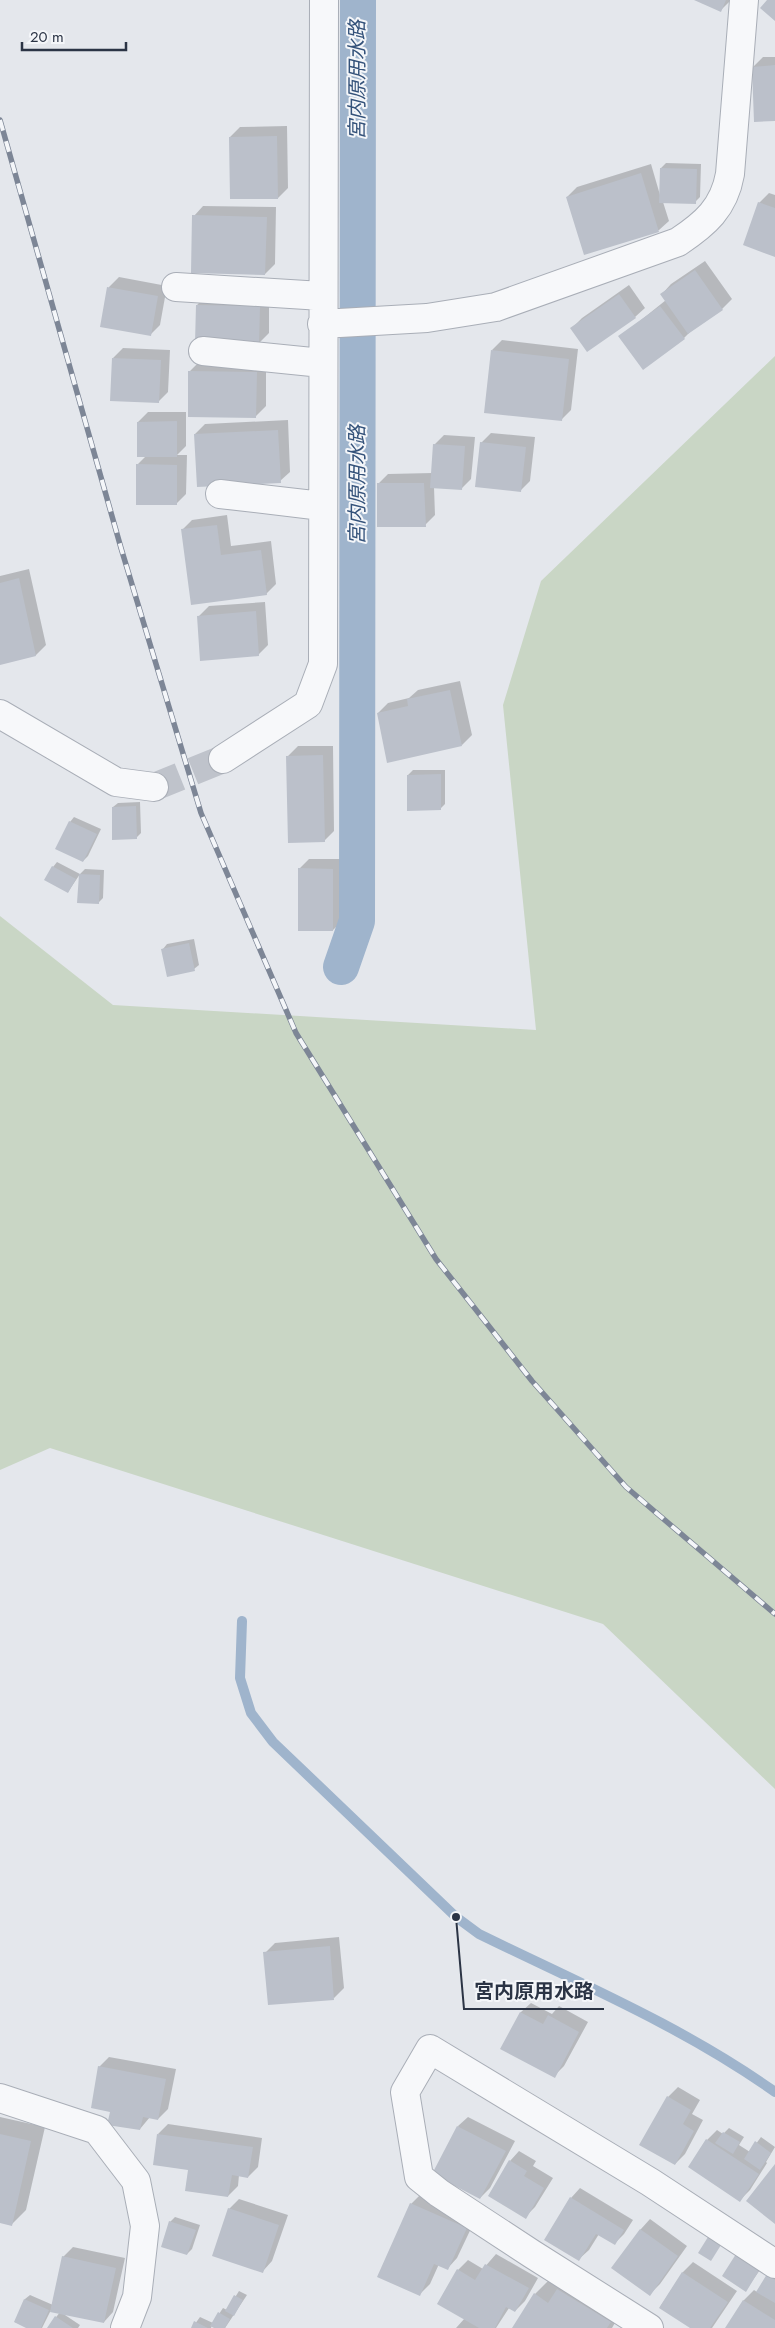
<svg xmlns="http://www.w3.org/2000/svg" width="775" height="2328" viewBox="0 0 775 2328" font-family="Jost,'Noto Sans JP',sans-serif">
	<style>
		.green { fill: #c9d6c5 }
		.shadow { fill: #0003 }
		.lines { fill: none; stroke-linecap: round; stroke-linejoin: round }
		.stream { stroke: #9fb4cc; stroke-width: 10 }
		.canal { stroke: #9fb4cc; stroke-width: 36 }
		.building { fill: #bbc0ca }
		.street-tunnel { stroke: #bfc3cb; stroke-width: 28; stroke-dasharray: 28 14; stroke-linecap: butt }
		.street-casing { stroke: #a9aeb7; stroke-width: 30 }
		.street { stroke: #f7f8fa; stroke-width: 28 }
		.rail-casing { stroke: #7d8696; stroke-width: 5.5 }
		.rail { stroke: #f4f6f9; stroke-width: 4; stroke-dasharray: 11; stroke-linecap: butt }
		.labels { text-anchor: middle; stroke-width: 4; stroke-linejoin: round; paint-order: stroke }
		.water-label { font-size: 20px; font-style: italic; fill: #34527a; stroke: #f4f6f9 }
		.leader { fill: none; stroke: #2b3445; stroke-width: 2 }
		.callout-dot { fill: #2b3445; stroke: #f4f6f9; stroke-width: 2 }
		.callout-label { font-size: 20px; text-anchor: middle; font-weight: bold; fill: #2b3445; stroke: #f4f6f9; stroke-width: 4; stroke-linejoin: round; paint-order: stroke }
	</style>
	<rect width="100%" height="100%" fill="#e4e7ec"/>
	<path class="green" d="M775,356v1433l-172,-165 -553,-176 -50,22v-554l113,89 423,25 -33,-325 38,-124z"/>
	<path class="shadow" d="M697,0h34l-10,10z
		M763,57h12v63l-22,-53z
		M287,126l1,62 -10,10 -48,-61 10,-10z
		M666,163l35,1 -1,33 -5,5h-32l6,19 -10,9 -74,24 -18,-57 10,-10 74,-23 9,31 1,-27z
		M769,193l6,2v61l-16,-53z
		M203,206l73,1 -1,57 -10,10 -71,-58z
		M705,261l27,38 -10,10 -29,20 -9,9 -64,-1 46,-37 -4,-6 9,-10z
		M119,277l48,9 -7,39 -10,10 -49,-9 8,-39z
		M629,285l16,23 -10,9 -63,11 10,-10z
		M207,295l62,2v36l-10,10 -62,-38z
		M502,340l76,9 -7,61 -10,10 -69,-70z
		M123,348l47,2 -2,42 -10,10 -45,-44z
		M199,362h67v44l-10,10 -67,-44z
		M148,412h38v34l-9,9h10l-1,39 -10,10 -38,-40 8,-8 -8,-34z
		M288,420l2,52 -10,9 -85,-47 10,-10z
		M491,433l44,4 -5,44 -10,10 -39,-48z
		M444,435l31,2 -4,42 -10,10 -27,-2 1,28 -10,10 -47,-41 10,-10 44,-1 2,-28z
		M227,515l4,31 40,-5 5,43 -10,10 -84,-64 10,-10z
		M29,569l17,76 -10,10 -36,8v-87z
		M265,602l3,43 -10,10 -59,-39 10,-10z
		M460,681l12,54 -10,10 -84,-32 10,-10 21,-5 9,-8z
		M298,746h35l1,85 -10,10 -36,-85z
		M413,770h32v34l-5,5 -32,-34z
		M140,802l1,31 -5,5 -23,-31 5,-4z
		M74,817l27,12 -13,27 -5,5 -13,-39z
		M309,859h33l1,61 -10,10 -34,-61z
		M57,862l23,12 -12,18 -15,-25z
		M85,869l19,1 -1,28 -5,5 -20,-1 2,-28z
		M194,939l5,26 -5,4 -31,-20 4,-5z
		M339,1937l5,51 -10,10 -69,-45 10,-10z
		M531,2003l21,11 7,-8 29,16 -24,44 -10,10 -52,-27 19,-37z
		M109,2057l67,12 -8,40 -10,10 -8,-2 -10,12 -28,-18 -13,-44z
		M678,2087l22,13 -8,14 11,6 -18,34 -10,10 -7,-67z
		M0,2117l45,10 -19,83 -14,14 -12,-2z
		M468,2117l47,24 -25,47 -10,10 -22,-72z
		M168,2124l94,14 -4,29 -10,10 -9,-2 -1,11 -10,10 -39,-27 -31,-35z
		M729,2128l15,9 -5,8 11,7 11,-15 14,10 -9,15 1,1 -17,27 -10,10 -33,-60 10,-10 6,4z
		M519,2151l17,10 -3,5 20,12 -18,29 -10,10 -15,-56z
		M580,2188l53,32 -9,14 -9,9 -16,-9 -10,16 -10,9 -8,-61z
		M421,2194l55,24 -19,40 -9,10 -9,-4 -9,20 -10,10 -9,-90z
		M239,2199l49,16 -16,46 -9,10 -34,-62z
		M175,2217l25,8 -8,24 -5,5 -17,-32z
		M650,2219l37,27 -27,38 -10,10 -37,-26 28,-39z
		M73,2247l52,11 -12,54 -9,10 -42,-9 18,12 -2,3h-30l12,-16 -9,-2 -9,18h-12l-15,-6 10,-23 5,-4 23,10 10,-48z
		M496,2254l42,24 -13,23 -10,10 -6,-3 -13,20h-40l9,-10 -7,-48 10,-10 15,9z
		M693,2262l44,29 -25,37h-20l-32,-21 23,-35z
		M764,2264l-18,26 -23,-14z
		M775,2272v56h-49l18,-28 10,-10 3,2 11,-17z
		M549,2280l75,27 -12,21h-98l21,-34z
		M239,2291l8,4 -22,33h-8l-5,-3 -1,3h-19l8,-11 13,6 10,-15 4,2z"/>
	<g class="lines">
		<path class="stream" d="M242,1621l-2,57 11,35 22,29 183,175 23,17c100,49 205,93 296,158"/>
		<path class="canal" d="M341,967l16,-46 1,-921"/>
	</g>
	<path class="building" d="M694,0h32l-5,12z
		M767,0h8v21l-15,-13z
		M775,65v56l-21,1 -2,-55z
		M277,136l1,63h-48l-1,-62z
		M660,168l37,1 -1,35 -37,-1z
		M641,173l18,59 -75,23 -18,-58z
		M758,202l17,6v49l-32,-12z
		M192,215l75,2 -2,58 -74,-2z
		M695,270l28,40 -35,24 -28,-40z
		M107,287l51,9 -7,40 -51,-9z
		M619,294l17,24 -49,34 -17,-24z
		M196,305l64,1 -1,39 -64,-2z
		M660,306l25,33 -42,31 -25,-34z
		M491,350l78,9 -7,62 -78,-8z
		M112,358l49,2 -2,43 -49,-2z
		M188,371l69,1 -1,46 -68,-1z
		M177,421v36h-40v-35z
		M278,430l3,53 -84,4 -3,-53z
		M480,442l46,5 -5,45 -46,-5z
		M433,444l32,2 -3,44 -32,-2z
		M136,464l41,1v40h-41z
		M377,483h47l2,44h-49z
		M217,525l4,30 40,-5 6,45 -76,10 -10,-76z
		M19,578l17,78 -36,9v-82z
		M256,611l3,45 -59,5 -3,-45z
		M450,690l12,56 -75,17 -10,-50 31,-7 -1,-7z
		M323,755l2,87 -37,1 -2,-87z
		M441,774v36l-34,1v-36z
		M136,806l1,33 -25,1v-33z
		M69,821l28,13 -14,28 -28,-13z
		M52,866l24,13 -8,14 -24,-13z
		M298,868l35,1v62h-35z
		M79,874l21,1 -1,29 -22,-1z
		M189,943l6,28 -28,6 -6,-28z
		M330,1946l4,54 -66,5 -5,-53z
		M520,2012l23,12 5,-9 31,17 -24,46 -55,-29z
		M98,2066l68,13 -8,41 -15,-3 -3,13 -33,-5 3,-13 -19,-4z
		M667,2096l24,14 -8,14 11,7 -19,34 -36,-20z
		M457,2126l49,25 -26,48 -48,-25z
		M723,2132l17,10 -7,12 -18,-11z
		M0,2134l31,7 -19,85 -12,-3z
		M157,2134l96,13 -5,31 -16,-3 -4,22 -43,-6 3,-21 -35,-5z
		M706,2139l53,35 -19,28 -52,-35z
		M755,2141l16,12 -11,17 -16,-11z
		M509,2160l18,11 -3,5 20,12 -18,31 -38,-23z
		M775,2164v60l-29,-23z
		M570,2197l54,33 -9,15 -19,-11 -17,27 -35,-21z
		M410,2203l57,25 -19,42 -14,-6 -14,32 -43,-19z
		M228,2208l51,17 -16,48 -51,-17z
		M169,2221l27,9 -9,25 -26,-8z
		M640,2229l38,27 -28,40 -39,-28z
		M708,2237l13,8 -10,16 -13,-8z
		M736,2254l24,15 -14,23 -24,-16z
		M62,2256l54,12 -12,55 -54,-11z
		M485,2264l44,24 -14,24 -9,-5 -11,21h-16l-42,-24 20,-35 18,11z
		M682,2272l46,30 -18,26h-20l-31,-20z
		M767,2274l8,6v23l-19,-11z
		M557,2289l54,33 -4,6h-95l22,-35 14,10z
		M234,2295l9,5 -9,16 -9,-5z
		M24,2299l25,11 -8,18h-15l-12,-6z
		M743,2300l32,20v8h-50z
		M218,2312l12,7 -5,9h-11l-4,-2z
		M55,2316l18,12h-26z
		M194,2321l14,7h-17z"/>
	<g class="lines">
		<path class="street-tunnel" d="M154,787l69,-28"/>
		<g class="street-casing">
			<path id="street" d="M176,287l146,9
				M322,324l105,-6 69,-11 182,-65c27,-18 46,-34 52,-68l14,-174
				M203,351l119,12
				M220,494l102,12
				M0,714l116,68 38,5
				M223,759l85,-55 15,-40 1,-664
				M0,2098l97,32 39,51 9,45 -8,71 -12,31
				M649,2328l-117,-74 -93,-61 -20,-16 -14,-85 25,-43 220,133 125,82"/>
		</g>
		<use href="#street" class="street"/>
		<g class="rail-casing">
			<path id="rail" d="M0,120l121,428 80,265 95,220 140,226 96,122 94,106 149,127"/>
		</g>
		<use href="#rail" class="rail"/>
	</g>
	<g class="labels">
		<g class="water-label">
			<text transform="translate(357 80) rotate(-90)" y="7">宮内原用水路</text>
			<text transform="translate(357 485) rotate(-90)" y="7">宮内原用水路</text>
		</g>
	</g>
	<path class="leader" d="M456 1917L464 2009H604"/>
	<circle class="callout-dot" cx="456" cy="1917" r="5"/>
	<g class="callout-label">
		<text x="534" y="1998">宮内原用水路</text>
	</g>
	<path d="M22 42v8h104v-8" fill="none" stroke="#2b3445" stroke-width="2.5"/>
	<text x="30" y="42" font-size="15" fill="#2b3445" stroke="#f4f6f9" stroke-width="4" paint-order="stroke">20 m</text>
</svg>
